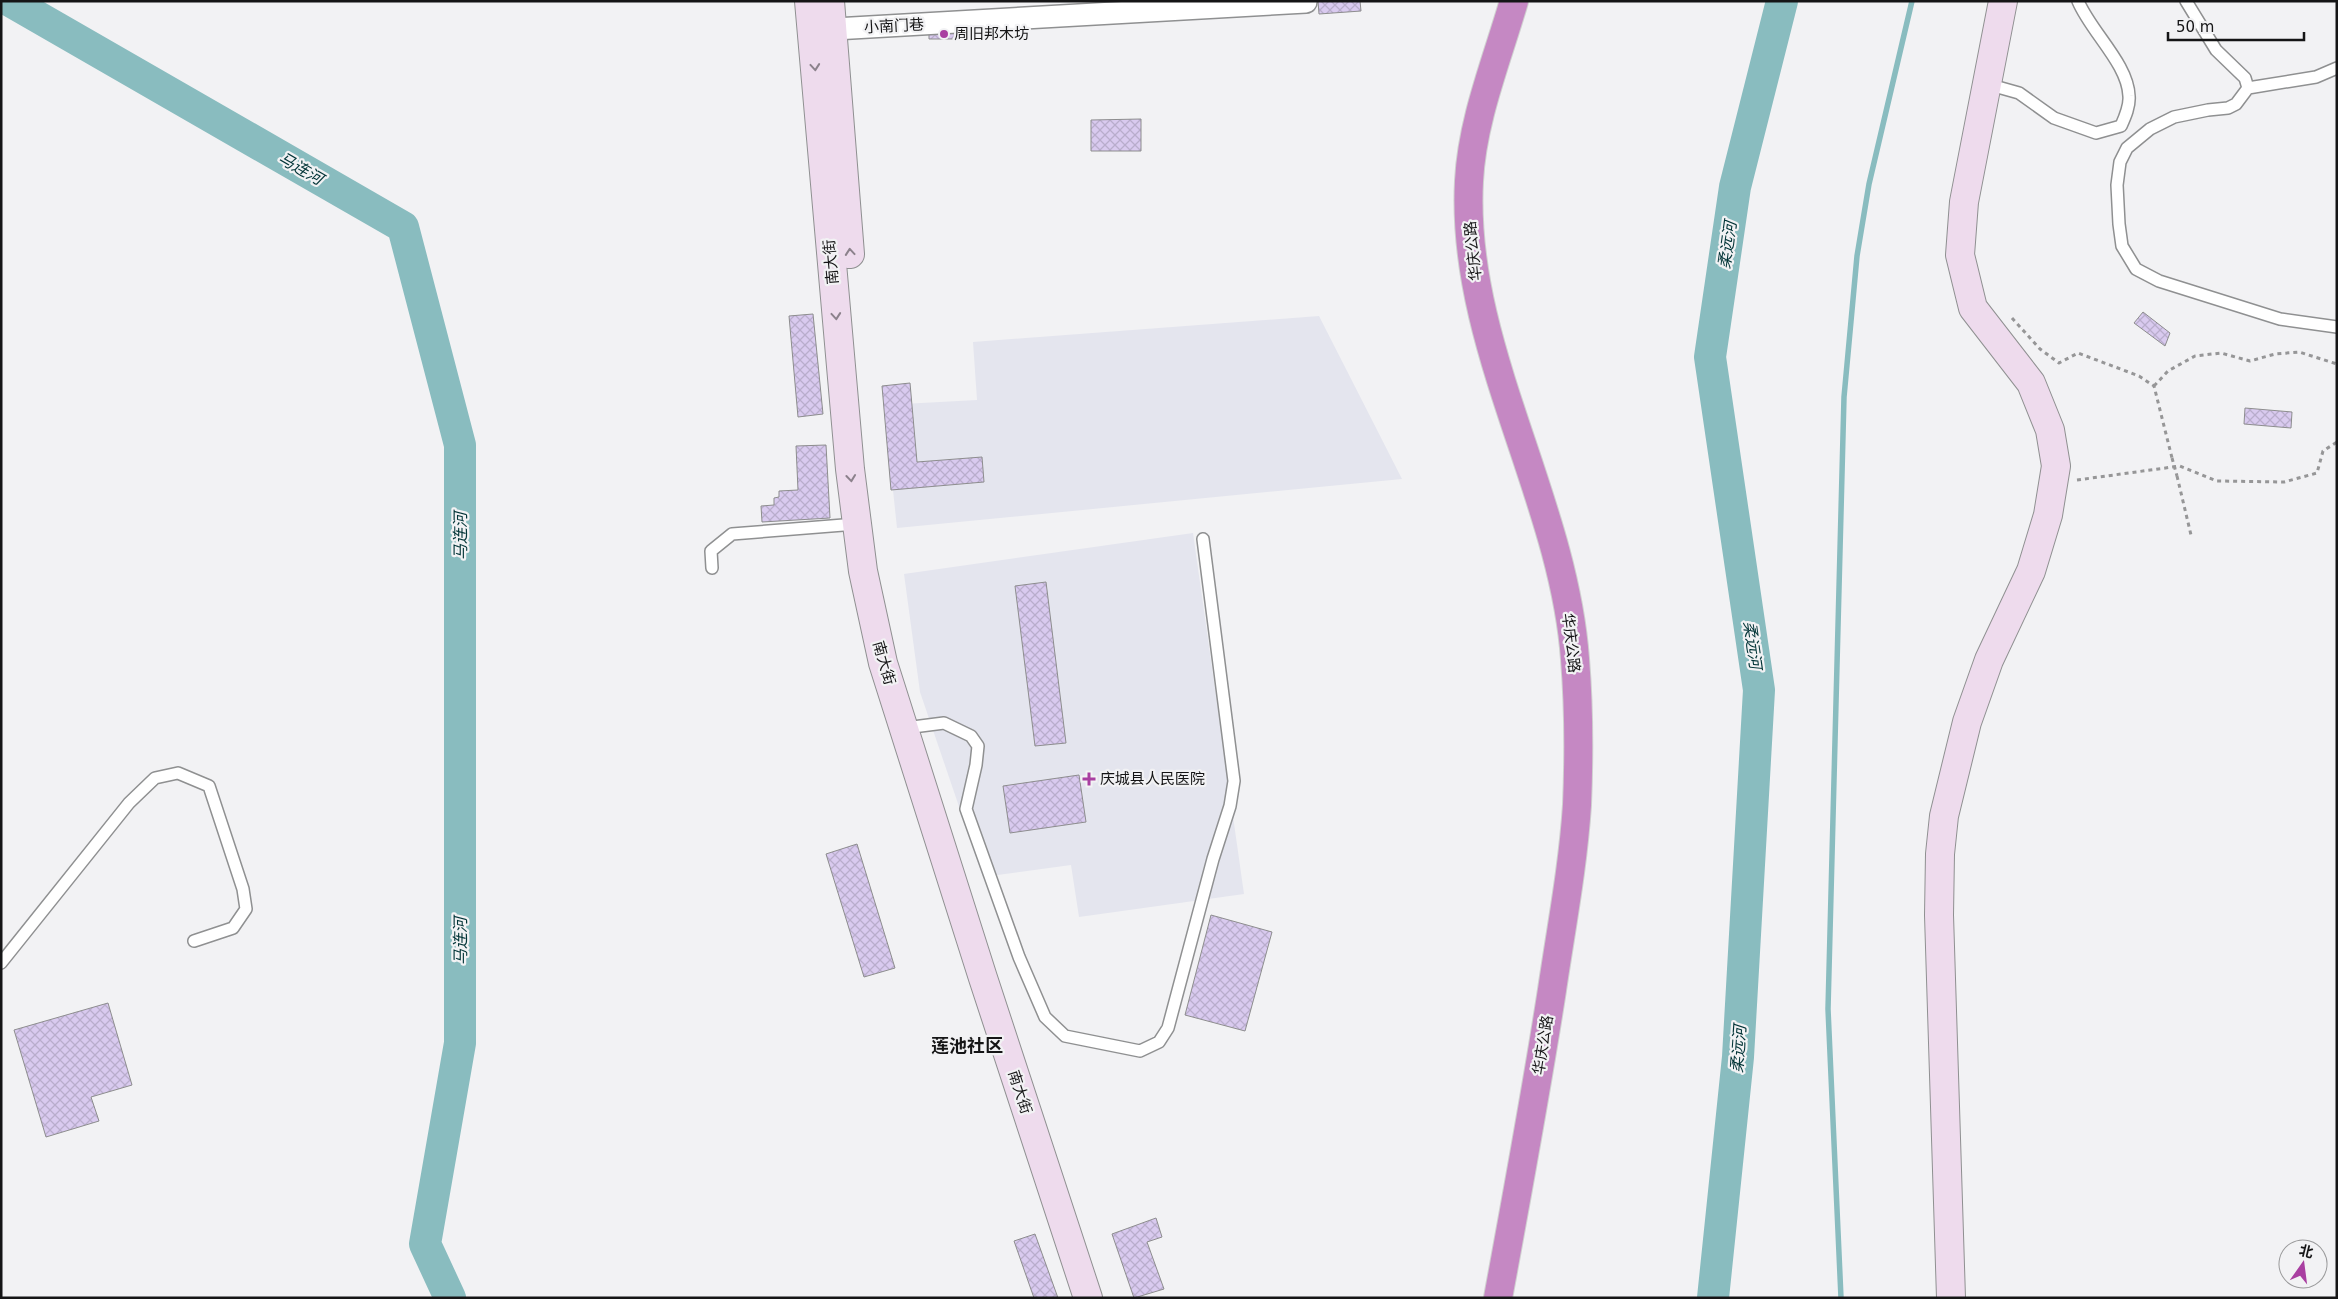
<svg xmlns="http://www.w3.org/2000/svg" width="2338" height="1299" viewBox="0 0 2338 1299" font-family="'DejaVu Sans','Noto Sans SC',sans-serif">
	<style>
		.built { fill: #e4e5ee }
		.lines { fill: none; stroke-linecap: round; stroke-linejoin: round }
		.stream { stroke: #89bcbf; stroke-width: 5.5 }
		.river { stroke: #89bcbf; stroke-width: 32 }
		.building { fill: url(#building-cross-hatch); stroke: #8d8d8e }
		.lane-casing { stroke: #8f9091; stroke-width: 14 }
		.street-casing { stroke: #8f9091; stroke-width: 24 }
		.secondary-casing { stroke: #8f9091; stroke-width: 30 }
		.highway-casing { stroke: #d0d0d0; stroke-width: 30 }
		.path { stroke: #969697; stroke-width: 3; stroke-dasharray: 4 4; stroke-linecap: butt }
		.lane { stroke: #fff; stroke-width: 11 }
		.street { stroke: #fff; stroke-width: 21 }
		.secondary { stroke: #eedbed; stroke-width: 28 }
		.highway { stroke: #c588c3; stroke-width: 28 }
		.path-bridge { stroke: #969697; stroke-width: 3; stroke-dasharray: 4 4; stroke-linecap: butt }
		.oneway { stroke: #8c828c }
		.poi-dot { fill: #a93fa1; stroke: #f2f2f4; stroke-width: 2 }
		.labels { text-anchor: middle; stroke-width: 4.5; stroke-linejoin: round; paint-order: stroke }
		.street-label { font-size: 15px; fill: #151516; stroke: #f2f2f4 }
		.poi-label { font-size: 15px; fill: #151516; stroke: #f2f2f4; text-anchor: start }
		.water-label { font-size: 16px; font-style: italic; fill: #003336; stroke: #f2f2f4 }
		.quarter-label { font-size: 18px; font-weight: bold; fill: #151516; stroke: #f2f2f4 }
	</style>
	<defs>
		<pattern id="building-cross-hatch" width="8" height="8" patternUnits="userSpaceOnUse" patternTransform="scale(1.25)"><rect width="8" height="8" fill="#d9caef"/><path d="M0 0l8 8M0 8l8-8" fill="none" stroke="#b9adcc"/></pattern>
	</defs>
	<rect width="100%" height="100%" fill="#f2f2f4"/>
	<path class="built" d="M1319,316l83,163 -505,49 -13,-123 93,-5 -4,-58z
		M1193,533l51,361 -165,23 -8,-52 -88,12 -63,-185 -16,-118z"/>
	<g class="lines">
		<path class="stream" d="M1841,1298l-13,-289 16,-612 13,-141 12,-72 43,-183"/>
		<path class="river" d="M10,1l393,226 57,218v598l-35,201 25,54
			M1713,1298l25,-241 21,-367 -49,-333 25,-170 47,-186"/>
	</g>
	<path class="building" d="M1318,1h42l1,10 -42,3z
		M929,29h30v10h-30z
		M1141,119v32h-50v-31z
		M2143,312l27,21 -5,13 -31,-23z
		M813,314l10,100 -25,3 -9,-101z
		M910,383l7,79 65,-5 2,25 -93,8 -9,-104z
		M2245,408l47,4 -1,16 -47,-4z
		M826,445l4,73 -68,4 -1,-16 13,-1v-7l5,-1v-6l19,-1 -2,-44z
		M1046,582l20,161 -31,3 -20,-160z
		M1079,775l7,47 -76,11 -7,-47z
		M857,844l38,124 -31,9 -38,-123z
		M1211,915l61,17 -27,99 -60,-16z
		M108,1003l24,82 -41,12 8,24 -53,16 -32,-107z
		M1156,1218l6,19 -15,5 17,47 -30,9 -22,-64z
		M1035,1234l23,64h-24l-20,-57z"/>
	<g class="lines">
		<g class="lane-casing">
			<path id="lane" d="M2186,1l30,49 29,28 3,10 -12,16 -8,4 -20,2 -34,7 -24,12 -23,19 -7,14 -3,23 2,39 3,22 14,23 23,12 121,38 57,8
				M1987,84l32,9 35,25 42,15 25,-7c4,-9 9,-20 8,-30 -1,-32 -38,-64 -51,-95
				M2248,88l68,-11 21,-9
				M712,568l-1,-17 21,-17 124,-10
				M905,728l39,-5 27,13 7,10 -2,19 -10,44 53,148 26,60 20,19 75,15 19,-9 9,-14 45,-169 17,-53 4,-25 -31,-242
				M1,963l128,-160 26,-25 23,-5 31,13 34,103 3,20 -13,19 -39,13"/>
		</g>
		<g class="street-casing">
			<path id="street" d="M817,30l489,-28"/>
		</g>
		<g class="secondary-casing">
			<path id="secondary" d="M809,1l41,468 13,102 20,92 100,315 105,320
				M830,1l20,253
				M1951,1298l-12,-383 1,-61 4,-38 23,-94 22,-62 42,-89 17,-56 8,-49 -6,-36 -19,-47 -58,-75 -13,-53 4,-53 39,-201"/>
		</g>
		<g class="highway-casing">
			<path id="highway" d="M1498,1298c19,-103 38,-205 54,-308 9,-61 21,-123 25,-185 2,-48 2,-97 -2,-146 -12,-163 -115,-313 -106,-478 3,-61 28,-121 45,-180"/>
		</g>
		<path class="path" d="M2012,318l28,31 19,14 19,-10 61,23 15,10 18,72
			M2154,386l14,-15 27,-15 26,-3 29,8 25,-7 24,-2 38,12
			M2177,476l14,59
			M2077,480l103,-14 37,15 67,1 33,-9 6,-22 14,-9"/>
		<use href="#lane" class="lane"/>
		<use href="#street" class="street"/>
		<use href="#secondary" class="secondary"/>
		<use href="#highway" class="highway"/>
		<path class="path-bridge" d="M2172,458l5,18"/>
	</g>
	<defs><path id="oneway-chevron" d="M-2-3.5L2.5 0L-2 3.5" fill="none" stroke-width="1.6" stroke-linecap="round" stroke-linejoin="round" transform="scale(1.25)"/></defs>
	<g class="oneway">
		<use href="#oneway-chevron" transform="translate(815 67) rotate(85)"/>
		<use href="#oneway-chevron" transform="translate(850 252) rotate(-95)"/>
		<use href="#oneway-chevron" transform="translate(836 316) rotate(85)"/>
		<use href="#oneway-chevron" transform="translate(851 478) rotate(84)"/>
	</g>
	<g class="poi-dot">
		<circle cx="944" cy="34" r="5"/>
		<path d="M1086.5 771.5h5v5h5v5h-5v5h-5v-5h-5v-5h5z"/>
	</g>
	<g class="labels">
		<g class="street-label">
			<text transform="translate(894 26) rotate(-3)" y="5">小南门巷</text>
			<text transform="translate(1473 251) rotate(-96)" y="5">华庆公路</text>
			<text transform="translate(831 262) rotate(-95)" y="5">南大街</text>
			<text transform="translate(1571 643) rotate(83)" y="5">华庆公路</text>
			<text transform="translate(884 663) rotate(74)" y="5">南大街</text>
			<text transform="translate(1543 1045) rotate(-81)" y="5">华庆公路</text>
			<text transform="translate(1020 1092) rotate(72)" y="5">南大街</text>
		</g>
		<g class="poi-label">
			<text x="954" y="39">周旧邦木坊</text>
			<text x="1100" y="784">庆城县人民医院</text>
		</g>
		<g class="water-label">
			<text transform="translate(301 168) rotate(30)" y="6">马连河</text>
			<text transform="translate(1727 245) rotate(-82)" y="6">柔远河</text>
			<text transform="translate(460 536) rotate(-90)" y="6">马连河</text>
			<text transform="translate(1753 645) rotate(82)" y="6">柔远河</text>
			<text transform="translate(460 941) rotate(-90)" y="6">马连河</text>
			<text transform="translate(1738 1049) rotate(-86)" y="6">柔远河</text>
		</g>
		<g class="quarter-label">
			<text x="967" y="1052">莲池社区</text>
		</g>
	</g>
	<rect width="2338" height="1299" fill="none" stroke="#151516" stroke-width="5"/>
	<g transform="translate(2303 1264) rotate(14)"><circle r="24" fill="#f2f2f4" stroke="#9a9a9b"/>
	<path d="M0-4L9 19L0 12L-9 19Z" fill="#a93fa1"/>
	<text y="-8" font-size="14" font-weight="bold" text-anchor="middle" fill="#151516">北</text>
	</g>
	<path d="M2168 32v8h136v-8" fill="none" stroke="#151516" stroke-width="2.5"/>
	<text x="2176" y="32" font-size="15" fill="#151516" stroke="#f2f2f4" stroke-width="4" paint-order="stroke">50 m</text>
</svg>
